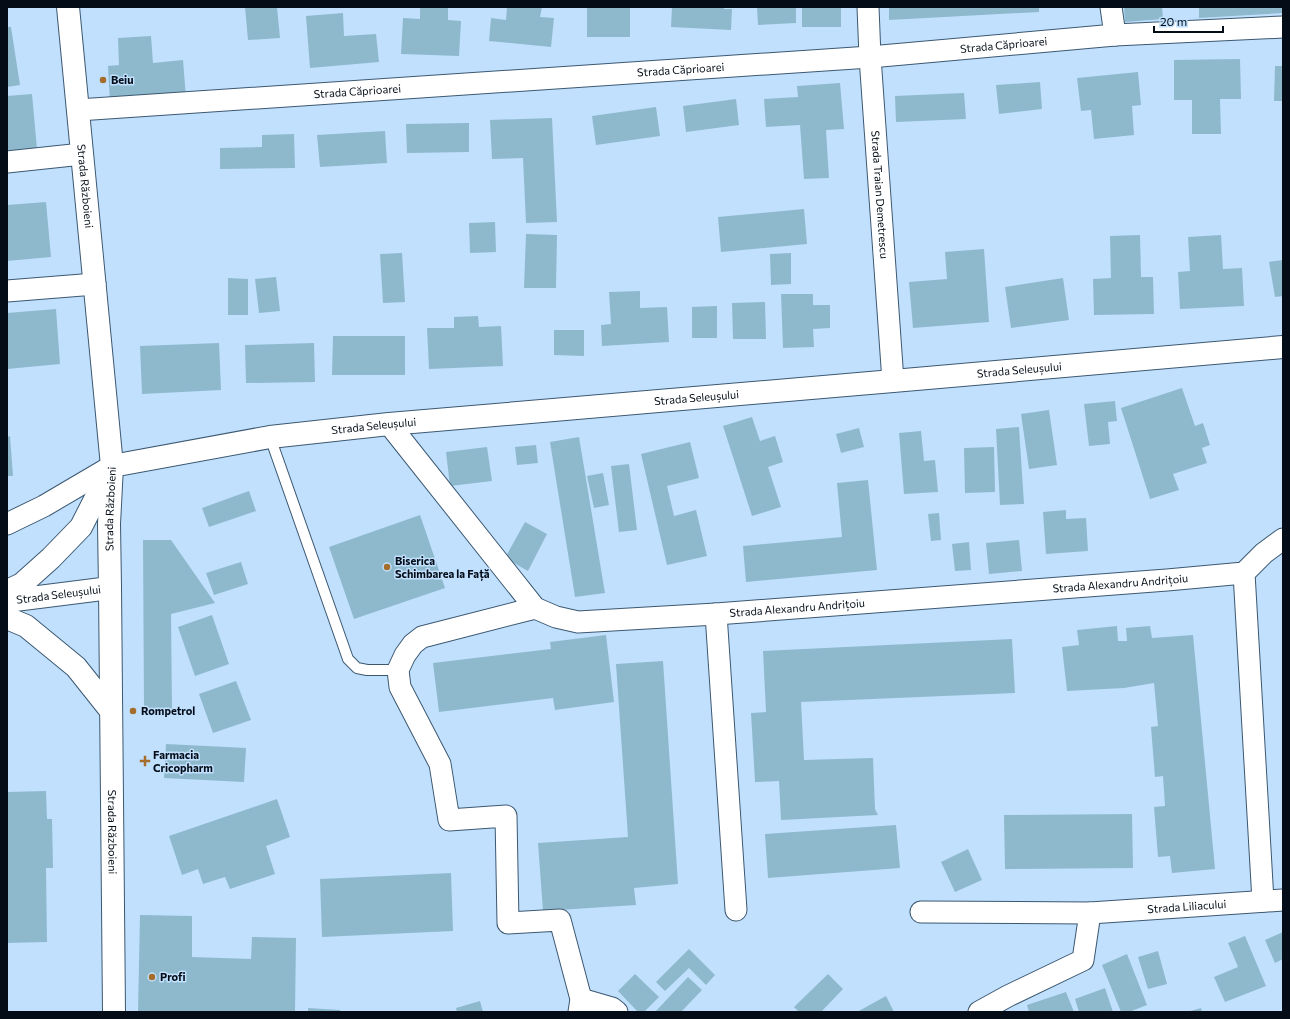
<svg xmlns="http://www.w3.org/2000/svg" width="1290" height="1019" viewBox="0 0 1290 1019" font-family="Commissioner,sans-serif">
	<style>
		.building { fill: #8eb9cc }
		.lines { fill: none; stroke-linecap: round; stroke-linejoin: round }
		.service-casing { stroke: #3c5871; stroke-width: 12 }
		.minor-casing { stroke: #3c5871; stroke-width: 23 }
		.tertiary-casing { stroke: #3c5871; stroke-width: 24 }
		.secondary-casing { stroke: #3c5871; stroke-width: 24 }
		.service { stroke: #fff; stroke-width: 10 }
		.minor { stroke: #fff; stroke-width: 21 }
		.tertiary { stroke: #fff; stroke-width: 22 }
		.secondary { stroke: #fff; stroke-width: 22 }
		.poi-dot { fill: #a56d2a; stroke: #c0e0fe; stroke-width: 1.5 }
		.labels { text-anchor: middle; stroke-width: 3; stroke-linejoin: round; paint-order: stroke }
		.street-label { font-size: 11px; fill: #040d17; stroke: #c0e0fe }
		.poi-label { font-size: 11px; font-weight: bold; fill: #040d17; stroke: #c0e0fe; text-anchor: start }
	</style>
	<rect width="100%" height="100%" fill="#c0e0fe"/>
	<path class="building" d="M245,7h32l3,31 -32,2z
		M420,7h28v13l13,1 -2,35 -58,-2 2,-36 17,1z
		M507,7h35l-2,10 14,1 -3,29 -62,-6 2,-23 15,2z
		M597,7h33v30h-43v-29z
		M672,7h52v2h8l-1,21 -60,-3z
		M757,7h39v16l-38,2z
		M802,7h39v20h-39z
		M889,7h150v5l-150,8z
		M1124,7h38l1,12 -38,3z
		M1199,7h84v6l-84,5z
		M343,13l1,23 32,-2 3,28 -69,6 -4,-52z
		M7,27h4l9,58 -13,2z
		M151,36l2,27 30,-3 3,38 -76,5 -2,-37 11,-1 -1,-27z
		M1240,59l1,40h-21l1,35h-29v-34h-18v-40z
		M1275,66h8v35h-9z
		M1138,72l3,33 -9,1 2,29 -40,4 -3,-29 -10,1 -4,-33z
		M1040,82l2,27 -43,5 -3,-29z
		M840,83l4,46 -18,1 3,48 -25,1 -4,-54 -34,2 -2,-28 34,-2 -1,-11z
		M964,93l2,26 -70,3 -1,-26z
		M32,94l5,55 -30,3v-56z
		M736,99l3,26 -53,7 -3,-26z
		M656,107l4,29 -64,9 -4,-29z
		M552,118l5,104 -31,1 -3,-65 -31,1 -2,-39z
		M469,123v29l-62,1 -1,-29z
		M385,131l2,32 -67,4 -3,-32z
		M294,134l1,34 -75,1v-21l42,-1v-12z
		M46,202l5,55 -44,4v-56z
		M804,209l3,35 -86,8 -3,-35z
		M495,222l1,30 -26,1 -1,-30z
		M526,234l31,1 -1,53h-32z
		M1140,235l1,42h12l1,37 -60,1 -1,-36 18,-1 -1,-42z
		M1221,235l2,34 19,-1 2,38 -64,3 -2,-37 12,-1 -2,-34z
		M984,249l5,73 -76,6 -4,-46 38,-3 -2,-27z
		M402,253l3,49 -22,1 -3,-49z
		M791,253v31l-20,1 -1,-31z
		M1283,260v36l-8,1 -6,-35z
		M276,277l4,34 -21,2 -4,-34z
		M228,278l20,1v36h-20z
		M1063,278l6,42 -58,8 -6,-41z
		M640,291v17l27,-1 2,35 -67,4 -1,-21 10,-1 -2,-32z
		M781,294h32v11h17v23l-17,1 1,18 -31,1z
		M765,302l1,37h-33l-1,-36z
		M717,306v32h-25v-31z
		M56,309l4,55 -53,5v-56z
		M478,316l1,11 22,-1 2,40 -74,3 -2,-41h27v-11z
		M554,330h30v26l-30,-1z
		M333,336h72v39h-73z
		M219,343l2,47 -79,4 -2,-48z
		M314,343l1,39 -69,1 -1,-38z
		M1182,388l13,38 8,-3 7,22 -8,3 5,15 -34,11 6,16 -29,9 -29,-91z
		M1115,401l2,20 -9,1 2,22 -21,2 -5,-42z
		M1049,410l8,55 -28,4 -8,-55z
		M752,417l8,24 15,-5 8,26 -15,5 13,40 -29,9 -29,-90z
		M1019,427l5,77 -24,1 -4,-76z
		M859,428l5,19 -23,6 -5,-19z
		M921,431l3,30 11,-1 3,32 -34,2 -5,-61z
		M10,436l3,40h-6v-39z
		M579,437l26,156 -30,4 -25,-155z
		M690,442l9,36 -32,8 7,30 22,-6 11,46 -40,9 -26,-111z
		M536,445l2,18 -21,2 -2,-18z
		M487,447l5,34 -42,5 -4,-34z
		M994,447l1,45 -30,1 -1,-45z
		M629,464l8,66 -18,2 -8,-66z
		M603,473l6,32 -15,3 -7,-32z
		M868,480l9,90 -131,12 -3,-36 99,-9 -5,-54z
		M249,491l7,20 -47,16 -7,-19z
		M1066,510v9l20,-1 2,33 -42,3 -3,-42z
		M939,513l2,27 -10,1 -3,-27z
		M420,515l25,73 -91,31 -25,-72z
		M525,522l22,12 -19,37 -23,-13z
		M143,540h28l44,63 -44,11 1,95h-28z
		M1019,540l3,31 -33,3 -3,-31z
		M969,542l2,28 -16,1 -3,-27z
		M241,562l7,22 -34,11 -8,-22z
		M212,615l17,49 -34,12 -17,-49z
		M1117,626l1,15h9l-1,-13 24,-2 2,12 41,-3 22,234 -43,4 -2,-17 -12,1 -4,-50 11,-1 -2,-30 -8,1 -4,-50 7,-1 -4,-43 -30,5 -57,3 -5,-44 17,-2 -2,-15z
		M606,635l8,67 -59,8 -2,-12 -114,14 -6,-49 118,-14 -1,-7z
		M1012,639l3,54 -214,9 3,58 69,-2 2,51 3,6 -97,5 -2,-39 -24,1 -4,-69 15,-1 -3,-61z
		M663,661l15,223 -44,4 2,17 -93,6 -5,-68 90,-6 -12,-173z
		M236,681l15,39 -38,13 -14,-39z
		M166,744l80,4 -2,34 -80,-4z
		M46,791l1,28h5l1,49h-7l1,74 -40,1v-151z
		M277,799l13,38 -24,9 9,28 -45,15 -5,-12 -22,7 -5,-15 -16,6 -13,-39z
		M1132,814l1,54 -128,1 -1,-54z
		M896,825l4,43 -132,10 -3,-44z
		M968,849l14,31 -27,12 -14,-30z
		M451,873l2,58 -131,6 -2,-58z
		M140,915l52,1v41l59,2 1,-22 44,1 -1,74h-157z
		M1283,932v27l-8,4 -10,-23z
		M1245,936l21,50 -41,16 -11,-25 24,-10 -10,-24z
		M689,949l26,26 -9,10 -17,-17 -24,23 -9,-9z
		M1158,951l9,33 -19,5 -10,-32z
		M1127,954l20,51 -18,7h-8l-19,-47z
		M635,974l24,23 -15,15h-6l-20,-21z
		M828,974l15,15 -22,23h-22l-5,-5z
		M688,977l14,13 -21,22h-26z
		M1105,988l8,24h-34l-4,-13z
		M1066,992l8,20h-45l-2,-7z
		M886,996l8,16h-37z
		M480,1001l3,11h-26l-1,-4z
		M308,1008l32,2v2h-32z
		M1201,1008l1,4h-15z"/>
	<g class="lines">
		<g class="service-casing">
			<path id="service" d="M270,437l78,222 9,9 10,2h31"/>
		</g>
		<g class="minor-casing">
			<g id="minor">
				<path id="s1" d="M868,7l2,50 23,324"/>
				<path d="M1111,7l4,28"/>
				<path id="s2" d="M78,110l792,-53 245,-22 168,-8"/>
				<path d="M7,162l75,-8"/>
				<path d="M7,291l88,-7"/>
				<path id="s3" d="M389,424l146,184 21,9 22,5 138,-8 451,-34 77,-7 20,-20 19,-14"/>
				<path d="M7,524l37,-18 68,-40"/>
				<path d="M1244,573l19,328"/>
				<path d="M535,608l-113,29 -9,7 -8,11 -7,15 2,17 40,77 9,56 57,-4 2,107 52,-3 21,79 -2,13"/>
				<path d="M716,614l20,296"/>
				<path id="s4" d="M921,912l169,1 193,-13"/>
				<path d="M581,999l31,9 5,4"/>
				<path d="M979,1012l29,-16 75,-36 7,-47"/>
			</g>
		</g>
		<g class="tertiary-casing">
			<g id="tertiary">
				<path id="s5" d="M68,7l44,459"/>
				<path id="s6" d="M110,588l4,424"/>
			</g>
		</g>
		<g class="secondary-casing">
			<g id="secondary">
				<path id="s7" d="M112,466l158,-29 119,-13 504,-43 390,-34"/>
				<path d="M7,591l15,-7 29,-26 30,-31 26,-51"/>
				<path id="s8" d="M7,601l103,-13 -1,-64 3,-58"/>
				<path d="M7,618l19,8 50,41 35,44"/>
			</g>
		</g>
		<use href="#service" class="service"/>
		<use href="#minor" class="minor"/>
		<use href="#tertiary" class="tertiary"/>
		<use href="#secondary" class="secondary"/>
	</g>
	<g class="poi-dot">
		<circle cx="103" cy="80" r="4"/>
		<circle cx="387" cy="567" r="4"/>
		<circle cx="133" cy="711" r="4"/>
		<path d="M143 755h4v4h4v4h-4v4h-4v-4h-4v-4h4z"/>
		<circle cx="152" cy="977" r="4"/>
	</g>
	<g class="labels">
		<g class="street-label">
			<text dy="4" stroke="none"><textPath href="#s2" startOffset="928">Strada Căprioarei</textPath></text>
			<text dy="4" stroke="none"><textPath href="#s2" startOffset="604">Strada Căprioarei</textPath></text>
			<text dy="4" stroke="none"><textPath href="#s2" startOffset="280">Strada Căprioarei</textPath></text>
			<text dy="4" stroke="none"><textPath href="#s5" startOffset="180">Strada Războieni</textPath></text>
			<text dy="4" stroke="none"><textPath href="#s1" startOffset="188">Strada Traian Demetrescu</textPath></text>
			<text dy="4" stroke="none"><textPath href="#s7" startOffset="913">Strada Seleușului</textPath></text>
			<text dy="4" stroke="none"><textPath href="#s7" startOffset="589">Strada Seleușului</textPath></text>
			<text dy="4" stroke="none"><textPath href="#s7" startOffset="265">Strada Seleușului</textPath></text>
			<text dy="4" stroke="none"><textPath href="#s8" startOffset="183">Strada Războieni</textPath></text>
			<text dy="4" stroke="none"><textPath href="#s3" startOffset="824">Strada Alexandru Andrițoiu</textPath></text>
			<text dy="4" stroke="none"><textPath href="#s8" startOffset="52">Strada Seleușului</textPath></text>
			<text dy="4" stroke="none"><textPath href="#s3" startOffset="500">Strada Alexandru Andrițoiu</textPath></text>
			<text dy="4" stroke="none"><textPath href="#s6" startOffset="244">Strada Războieni</textPath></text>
			<text dy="4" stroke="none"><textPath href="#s4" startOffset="266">Strada Liliacului</textPath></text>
		</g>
		<g class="poi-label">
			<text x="111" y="84">Beiu</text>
			<text x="395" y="565">Biserica<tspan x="395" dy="13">Schimbarea la Față</tspan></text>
			<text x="141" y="715">Rompetrol</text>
			<text x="153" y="759">Farmacia<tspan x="153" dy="13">Cricopharm</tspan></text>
			<text x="160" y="981">Profi</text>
		</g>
	</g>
	<rect width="1290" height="1019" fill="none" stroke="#040d17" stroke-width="16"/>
	<path d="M1154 26v6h69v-6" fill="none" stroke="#040d17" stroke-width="2"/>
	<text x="1160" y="26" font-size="12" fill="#040d17" stroke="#c0e0fe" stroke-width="3" paint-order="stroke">20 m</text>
</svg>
